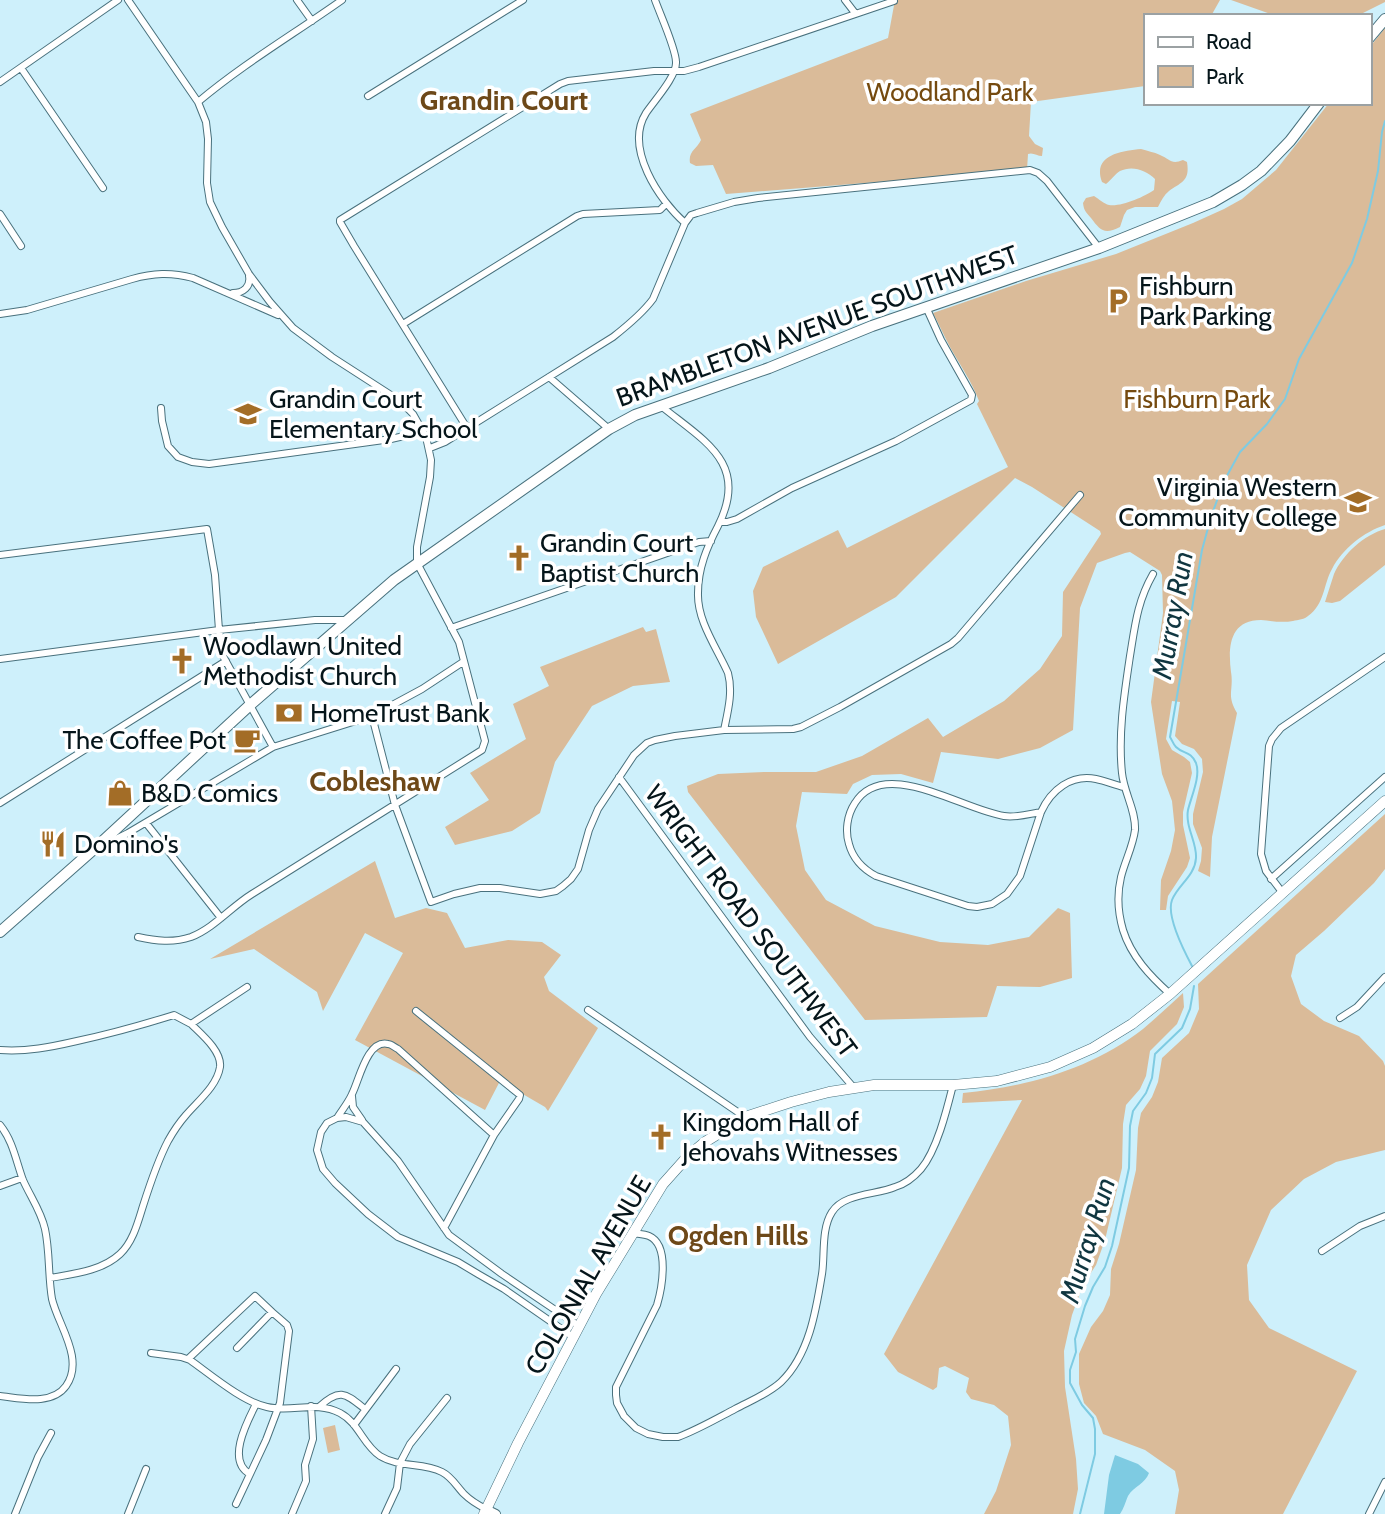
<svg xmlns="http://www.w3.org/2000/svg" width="1385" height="1514" viewBox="0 0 1385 1514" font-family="Cabin,sans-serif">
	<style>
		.green { fill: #dabb99 }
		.water { fill: #7ecbe2 }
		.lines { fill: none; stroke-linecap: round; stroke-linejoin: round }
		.stream { stroke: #7ecbe2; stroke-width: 2 }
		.minor-casing { stroke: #49717d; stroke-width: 8 }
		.tertiary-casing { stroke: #49717d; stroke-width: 10 }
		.secondary-casing { stroke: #49717d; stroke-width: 11 }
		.primary-casing { stroke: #49717d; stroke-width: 12 }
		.minor { stroke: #fff; stroke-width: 6 }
		.tertiary { stroke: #fff; stroke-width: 8 }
		.secondary { stroke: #fff; stroke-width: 10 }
		.primary { stroke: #fff; stroke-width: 10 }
		.labels { text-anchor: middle; stroke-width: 7; stroke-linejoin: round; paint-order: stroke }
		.park-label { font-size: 26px; fill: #754a0f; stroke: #fff }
		.poi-label { font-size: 26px; fill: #05151a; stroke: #fff; text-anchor: start }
		.street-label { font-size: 26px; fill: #05151a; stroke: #fff }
		.neighbourhood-label { font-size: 28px; font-weight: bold; fill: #6d4818; stroke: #fff }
		.water-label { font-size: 28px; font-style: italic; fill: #103640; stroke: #fff }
	</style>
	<rect width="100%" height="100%" fill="#cef0fb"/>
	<path class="green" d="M895,0h325l-9,16h-66v70l-114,16 -2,34 6,8 8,4 -1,8c-5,0 -9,-4 -14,-2l-1,16 -301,24 -13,-29 -17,1 -6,-3c-2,-12 7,-14 11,-23l-11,-26 198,-76z
		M1231,0h154v2l-28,14h-81z
		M1385,28v497c-21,7 -42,23 -53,44 -9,16 -7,35 -24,47 -3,3 -10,4 -15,5 -11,2 -21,0 -32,-1 -32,0 -33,28 -30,52 3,18 -5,23 6,41l-25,124 -2,40 -12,-6 3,-10 1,-13 -9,-24v-10l10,-42 -1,-13 -8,-10 -12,-5 -7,-8 5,-34 -8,-1 -6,38 6,11 12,7 6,5 2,11 -9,39v13l7,33 -3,9 -19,29 -2,14h-6l1,-30 10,-29 4,-21 -3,-29 -10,-27 -11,-72 12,-89 -1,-38 -2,-4 -30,-19 -5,1 -28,10 -17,45 -7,122 -33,18 -42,11 -57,-7 -8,31 -32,-9 -29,1 -19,9 -6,10 -45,-2 -6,34 9,44 21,30 49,26 65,16 48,3 41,-8 29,-29 12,5 2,65 -32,9 -43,-1 -10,31 -122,3 -177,-228 -1,-6 31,-12 46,-2h52l46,-16 66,-38 15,19 61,-36 36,-32 22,-33 1,-44 38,-58 -1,-3 -68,-44 -17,-9 -119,119 -118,67 -22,-47 -3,-26 10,-24 75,-37 9,18 161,-81 -31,-63 2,-3c-7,-19 -19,-36 -29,-54 -6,-11 -11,-23 -17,-34l93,-32 90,-27 77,-31 31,-14 18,-10 34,-29 53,-67h40v-55z
		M1141,149c6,2 13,3 19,6 10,4 11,10 23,5l4,2c3,19 -5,20 -18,29 -5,4 -8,10 -11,16h-23l-8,3 -3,5 -4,12c-16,8 -20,3 -29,-9 -5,-6 -7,-7 -8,-15l3,-5 8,-2c5,3 10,8 15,9 12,2 35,-8 45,-15l1,-11c-9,-9 -23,-14 -35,-8 -5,3 -9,9 -14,13l-4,-2c-10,-27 19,-31 39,-33z
		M1385,529v36l-45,36 -8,2 -7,-1c3,-9 6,-19 9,-28 9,-20 30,-39 51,-45z
		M643,627l3,5 10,-3 14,53 -37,4 -41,20 -37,56 -15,51 -28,18 -57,14 -10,-18 44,-27 -19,-27 56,-34 -13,-35 36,-18 -9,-19z
		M1385,814v55l-11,14 -50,48 -28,24 -5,21 10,28 23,17 35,15 24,25 2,5v84l-49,12 -32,17 -33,31 -24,55 2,35 20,28 88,43 -74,143h-108l4,-24 -4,-19 -30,-21 -42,-16 -7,-18 -12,-13 -5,-19v-30l12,-27 12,-16 7,-16 1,-26 8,-25 17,-74 2,-42 3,-15 11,-16 6,-15 4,-24 27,-25 10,-24 -1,-25z
		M375,861l20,57 31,-10 21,5 18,35 43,-8 34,2 19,13 -17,22 5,14 49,37 -50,83 -3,-4 -45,-26 -15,29 -130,-70 48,-87 -38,-20 -42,78 -6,-19 -63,-43 -44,10z
		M1183,993l1,14 -7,17 -27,27 -4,25 -6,13 -14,16 -3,19 -1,44 -17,72 -9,25 -13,20 -11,30 -8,36 1,36 11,72 2,30 -5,25h-89l12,-23 15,-46 -3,-29 -14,-11 -23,-6 -5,-7 3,-14 -24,-12 -6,2 -2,19 -4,3 -35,-18 -14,-18 138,-254 -60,3 1,-10c63,-6 129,-24 180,-64 14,-12 27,-24 40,-36z
		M335,1425l5,25 -12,3 -5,-25z"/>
	<path class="water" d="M1115,1455l23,9 11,9c-4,11 -15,13 -21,23 -3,7 -4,12 -8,18h-16l5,-39z"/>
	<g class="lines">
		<path class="stream" d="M1192,966c-8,-15 -26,-50 -20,-66 6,-15 23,-24 24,-42 1,-16 -11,-31 -8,-48 3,-13 13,-34 8,-47 -5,-12 -13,-9 -20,-16 -3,-3 -4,-7 -6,-10l32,-187 9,-33 13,-36 16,-29 27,-28 18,-25 14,-40 53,-96 15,-44 11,-48 4,-39 3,-11
			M1080,1514l15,-60v-25l-2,-11 -11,-13 -12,-22v-13l6,-18 -1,-13 10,-33 8,-19 12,-20 7,-21 17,-78 1,-42 3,-15 13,-18 6,-15 3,-24 27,-26 8,-19 4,-23"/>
		<g class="minor-casing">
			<path id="minor" d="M128,0l70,102 8,20 2,17 -1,44 3,19 12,25 27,47 21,28 23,26 39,29 62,40 10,8 9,9 13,23 5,23 -1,17 -13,70v16l42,79 26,99 -3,9c-76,48 -154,96 -230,144 -21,13 -38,34 -61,43 -18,6 -35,4 -53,0
				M297,0l15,21
				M655,0c5,14 21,49 21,62 1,14 -22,39 -30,51 -22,35 13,87 39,110
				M845,0l10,13
				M21,68l82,120
				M0,82l118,-82
				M368,96l155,-96
				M198,102c45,-38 96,-68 144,-102
				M0,214l21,32
				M233,293c10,0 18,-6 16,-17
				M0,314l27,-4 105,-31c21,-6 39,-7 61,-1l85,37
				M403,324l174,-108 6,-2 77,-4 6,-6
				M549,377l60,52
				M661,406c43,35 89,57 57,120 -11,21 -20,42 -20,67 -1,28 19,55 30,80 5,19 0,38 -4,57
				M161,408l1,13 6,25 10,11 14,5 17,2 37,-5 145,-20 13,-3 18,-9
				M467,428l-113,-182 -14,-24v-2l220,-136 8,-3 86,-10h30l15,-4 195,-66
				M430,448l15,-6 168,-105c14,-11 29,-23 40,-38l32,-76 6,-8 6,-2 37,-11 24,-4 272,-28 8,3 9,8 52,67
				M720,522h7l10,-3 55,-31 104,-47 75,-41 1,-5 -31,-55 -15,-33
				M0,555l207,-26 8,46 4,55 4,26 50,91
				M1153,574c-16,28 -18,52 -23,82 -6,40 -12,78 -8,117 2,20 14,37 13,57 -2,16 -10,31 -14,47 -4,17 -3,36 2,53 8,26 27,46 47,64
				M451,628l248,-86 12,-1
				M0,659l219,-29 96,-10h31
				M372,716l23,89 36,97 23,-8 26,-6h20l40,6 16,-3 7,-5 8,-7 7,-10 11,-39 9,-21 36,-54 13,-12 8,-3 20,-4 49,-6 69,-1 8,-2 39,-20 111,-63 7,-6 122,-143
				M619,777l191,260 44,51
				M0,803l226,-142
				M1041,812c-12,2 -25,6 -37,4 -41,-6 -120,-60 -149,-13 -8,12 -10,28 -6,41 4,15 14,25 27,32l92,30 9,1 15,-3 15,-10 13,-18 21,-64c10,-22 30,-38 55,-33 10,2 19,6 28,8
				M146,823l75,95
				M104,841l14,-3 10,-5 145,-86 99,-31 50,-27 41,-27
				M1271,879l114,-102
				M1282,892l-16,-21 -5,-17 8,-108 3,-7 9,-11 104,-71
				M588,1010l157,107
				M416,1011l104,84 -1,4 -25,36 -50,93
				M1340,1018l17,-11 28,-30
				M0,1050c26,2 51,-3 77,-9 33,-7 65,-16 97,-26l17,9 56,-37
				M352,1096l1,11 9,13
				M337,1118c5,-8 11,-15 15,-24 7,-13 15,-55 36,-50 3,0 6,3 10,5l96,86
				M0,1125c13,16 16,36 23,55 7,16 18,31 22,49 5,23 3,47 7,70 6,26 33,60 14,87 -14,20 -46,12 -66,10
				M0,1186l22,-8
				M632,1233c5,1 12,1 17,3 21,9 13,52 8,69l-41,82v8l1,8 7,13 12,12 12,6 15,3h15c19,-7 38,-18 57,-28 15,-8 33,-15 46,-27 28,-27 35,-71 41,-108 3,-19 -1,-45 10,-62 12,-19 44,-17 63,-25 10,-3 19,-10 26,-18 16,-19 26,-60 32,-84
				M1322,1251l38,-25 25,-10
				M50,1278c23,-4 52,-7 70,-24 13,-12 18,-32 23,-48 7,-22 14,-44 25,-65 5,-9 11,-18 18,-26 12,-14 31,-29 34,-48 2,-16 -19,-33 -29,-43
				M573,1337l-69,-48 -26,-15 -20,-12 -60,-25 -30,-23 -33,-31 -12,-14 -6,-19 4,-18 6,-9 10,-5 9,-1 17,5 35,39 51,74 53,39 77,52
				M151,1353l30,4 9,3c21,15 53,42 77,47 25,6 49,-7 73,6 19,10 23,32 40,43 19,12 43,6 62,16 10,5 15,15 22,22 7,7 14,11 22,15
				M188,1359l67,-63 17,16
				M319,1407c21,-20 27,-13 46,2
				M354,1425l42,-56
				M250,1474c-24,-13 -3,-52 6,-70
				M236,1504l30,-64 14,-37 9,-72 -2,-6 -15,-13 -35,36
				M15,1514l23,-57 13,-24
				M128,1514l18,-45
				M292,1514l14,-33 -1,-16 8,-26 -2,-33
				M385,1514l12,-26 3,-25 10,-19 37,-46
				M1369,1514l16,-32"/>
		</g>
		<g class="tertiary-casing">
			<path id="tertiary" d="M486,1509l10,5"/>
		</g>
		<g class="secondary-casing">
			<path id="secondary" d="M484,1514l34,-71 78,-149 67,-110 25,-28 17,-14 40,-25 46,-15 38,-10 45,-7h79l44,-4 53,-14 43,-19 39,-24 38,-30 215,-193"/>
		</g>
		<g class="primary-casing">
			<path id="primary" d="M1369,38l16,-19
				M0,932l103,-91 147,-136 144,-125 215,-151 26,-14 134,-47 103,-42 227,-78 114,-46 29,-17 19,-14 29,-30 29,-38"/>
		</g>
		<use href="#minor" class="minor"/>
		<use href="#tertiary" class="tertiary"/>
		<use href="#secondary" class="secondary"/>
		<use href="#primary" class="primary"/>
	</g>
	<defs>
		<g id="parking-bare" transform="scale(2.1)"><path d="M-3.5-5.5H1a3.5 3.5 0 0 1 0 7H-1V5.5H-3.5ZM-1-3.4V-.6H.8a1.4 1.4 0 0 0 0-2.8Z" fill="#a36d27" stroke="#fff" stroke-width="2.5" paint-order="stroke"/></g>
		<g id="school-bare" transform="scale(2.1)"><path d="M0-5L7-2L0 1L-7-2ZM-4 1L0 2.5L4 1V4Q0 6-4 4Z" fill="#a36d27" stroke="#fff" stroke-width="2.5" paint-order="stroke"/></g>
		<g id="university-bare" transform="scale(2.1)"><path d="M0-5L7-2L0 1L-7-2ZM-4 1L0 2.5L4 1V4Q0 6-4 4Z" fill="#a36d27" stroke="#fff" stroke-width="2.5" paint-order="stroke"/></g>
		<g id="church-bare" transform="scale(2.1)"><path d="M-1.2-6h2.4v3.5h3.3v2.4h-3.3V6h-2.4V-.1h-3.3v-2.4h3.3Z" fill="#a36d27" stroke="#fff" stroke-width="2.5" paint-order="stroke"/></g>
		<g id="bank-bare" transform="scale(2.1)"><path d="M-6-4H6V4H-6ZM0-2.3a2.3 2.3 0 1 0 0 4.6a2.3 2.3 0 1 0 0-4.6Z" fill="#a36d27" stroke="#fff" stroke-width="2.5" paint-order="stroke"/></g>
		<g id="cafe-bare" transform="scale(2.1)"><path d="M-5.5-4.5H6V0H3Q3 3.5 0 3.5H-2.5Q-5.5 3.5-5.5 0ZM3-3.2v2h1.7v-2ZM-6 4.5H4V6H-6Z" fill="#a36d27" stroke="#fff" stroke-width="2.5" paint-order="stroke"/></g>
		<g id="shop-bare" transform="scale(2.1)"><path d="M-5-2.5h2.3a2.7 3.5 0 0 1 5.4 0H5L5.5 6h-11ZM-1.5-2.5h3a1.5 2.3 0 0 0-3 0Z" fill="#a36d27" stroke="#fff" stroke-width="2.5" paint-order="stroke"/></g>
		<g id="restaurant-bare" transform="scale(2.1)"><path d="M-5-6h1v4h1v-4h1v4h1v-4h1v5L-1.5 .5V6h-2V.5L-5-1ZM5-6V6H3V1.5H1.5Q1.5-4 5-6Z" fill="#a36d27" stroke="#fff" stroke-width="2.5" paint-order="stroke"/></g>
	</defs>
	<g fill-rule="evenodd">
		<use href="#parking-bare" x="1118" y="301"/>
		<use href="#school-bare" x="248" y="414"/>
		<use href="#university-bare" x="1358" y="502"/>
		<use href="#church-bare" x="519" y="558"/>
		<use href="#church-bare" x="182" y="661"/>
		<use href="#bank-bare" x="289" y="713"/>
		<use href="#cafe-bare" x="247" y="740"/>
		<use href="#shop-bare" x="120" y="793"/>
		<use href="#restaurant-bare" x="53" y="844"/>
		<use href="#church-bare" x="661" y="1137"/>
	</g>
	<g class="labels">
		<g class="park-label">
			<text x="950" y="101">Woodland Park</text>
			<text x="1197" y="408">Fishburn Park</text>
		</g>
		<g class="poi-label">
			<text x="1139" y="295">Fishburn<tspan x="1139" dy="30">Park Parking</tspan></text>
			<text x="269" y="408">Grandin Court<tspan x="269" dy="30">Elementary School</tspan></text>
			<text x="1337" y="496" text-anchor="end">Virginia Western<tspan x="1337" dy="30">Community College</tspan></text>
			<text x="540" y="552">Grandin Court<tspan x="540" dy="30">Baptist Church</tspan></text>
			<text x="203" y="655">Woodlawn United<tspan x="203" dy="30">Methodist Church</tspan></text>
			<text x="310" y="722">HomeTrust Bank</text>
			<text x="226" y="749" text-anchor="end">The Coffee Pot</text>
			<text x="141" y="802">B&amp;D Comics</text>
			<text x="74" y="853">Domino's</text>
			<text x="682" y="1131">Kingdom Hall of<tspan x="682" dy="30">Jehovahs Witnesses</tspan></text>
		</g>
		<g class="street-label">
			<text transform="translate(817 326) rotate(-20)" y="9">BRAMBLETON AVENUE SOUTHWEST</text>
			<text transform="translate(751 921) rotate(53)" y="9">WRIGHT ROAD SOUTHWEST</text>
			<text transform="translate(588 1275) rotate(-60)" y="9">COLONIAL AVENUE</text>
		</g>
		<g class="neighbourhood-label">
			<text x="504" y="110">Grandin Court</text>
			<text x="375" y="791">Cobleshaw</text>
			<text x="738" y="1245">Ogden Hills</text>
		</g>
		<g class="water-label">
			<text transform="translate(1172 615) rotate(-80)" y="10">Murray Run</text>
			<text transform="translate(1087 1240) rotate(-73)" y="10">Murray Run</text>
		</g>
	</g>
	<rect x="1144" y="14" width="228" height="91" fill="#ffffff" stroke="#9ba1a3" stroke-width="2"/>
	<rect x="1158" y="37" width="35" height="10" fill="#ffffff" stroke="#9ba1a3" stroke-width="2"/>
	<text x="1206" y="49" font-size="21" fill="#05151a">Road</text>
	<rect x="1158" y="66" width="35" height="21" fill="#dabb99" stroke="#9ba1a3" stroke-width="2"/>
	<text x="1206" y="84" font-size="21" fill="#05151a">Park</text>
</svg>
